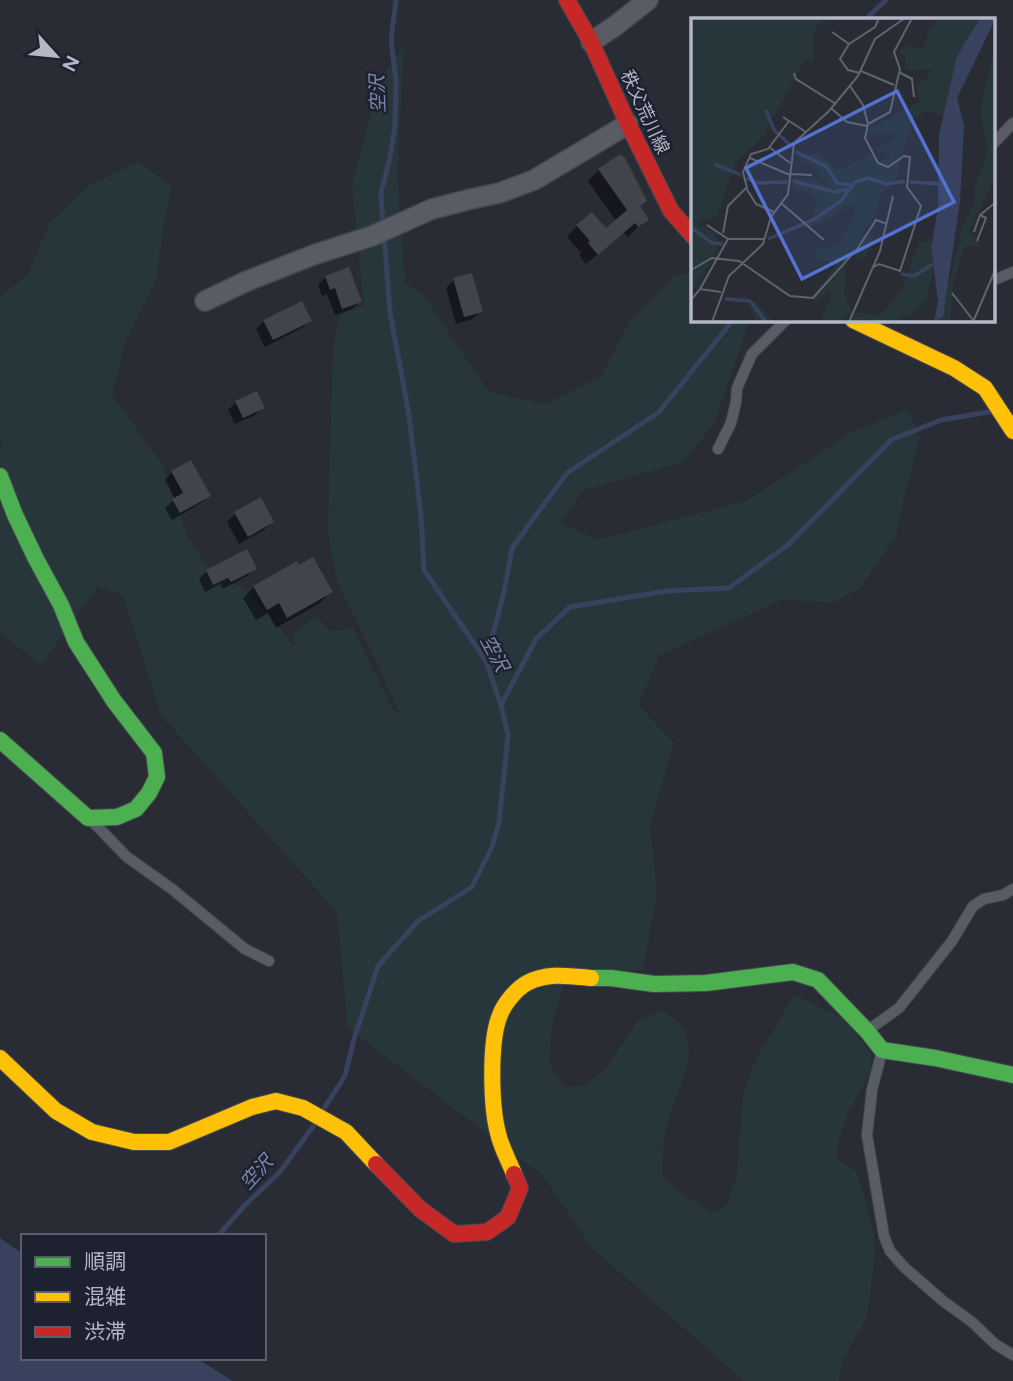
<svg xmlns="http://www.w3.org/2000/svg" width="1013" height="1381" viewBox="0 0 1013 1381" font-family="Figtree,'Noto Sans JP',sans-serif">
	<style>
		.green { fill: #27363b }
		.water { fill: #38425e }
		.shadow { fill: #0007 }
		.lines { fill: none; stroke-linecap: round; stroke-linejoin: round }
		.stream { stroke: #38425e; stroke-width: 5 }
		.building { fill: #42444c }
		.lane-casing { stroke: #45484f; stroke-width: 12 }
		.street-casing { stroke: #45484f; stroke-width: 22 }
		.fast-casing { stroke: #45484f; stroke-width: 18 }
		.slow-casing { stroke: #45484f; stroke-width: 18 }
		.jam-casing { stroke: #45484f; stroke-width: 18 }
		.lane { stroke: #595c64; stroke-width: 10 }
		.street { stroke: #595c64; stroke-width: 19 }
		.fast { stroke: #4caf50; stroke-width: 16 }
		.slow { stroke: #ffc107; stroke-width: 16 }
		.jam { stroke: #c62828; stroke-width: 16 }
		.labels { text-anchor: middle; stroke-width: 5; stroke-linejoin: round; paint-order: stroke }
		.street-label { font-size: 18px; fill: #b3b7c6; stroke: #1d2130 }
		.water-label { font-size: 19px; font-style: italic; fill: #7c89ac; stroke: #1d2130 }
		.inset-river { fill: none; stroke: #38425e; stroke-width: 3.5 }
		.inset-road { fill: none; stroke: #60646f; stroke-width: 2 }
		.view { fill: #5273d2; fill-opacity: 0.15; stroke: #5273d2; stroke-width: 3.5 }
		.inset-edge { fill: none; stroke: #b3b7c6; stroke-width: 3.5 }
	</style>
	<rect width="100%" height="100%" fill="#292c35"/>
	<path class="green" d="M404,46l-7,128 8,110 17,9 67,99 57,12 55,-28 30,-56 44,-45 18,-2v47h57l-36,104 -31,38 -99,28 -24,33 37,17 149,-39 105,-68 56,-24 12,29 -24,99 -34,50 -28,16 -50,-4 -123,56 -22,50 36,38 -24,82 7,67 -14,78 -74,1 -17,53 -3,39 15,24 22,-2 19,-15 33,-50 24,-10c7,6 20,13 23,22 12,30 -10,60 -17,89 -5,17 -5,36 -6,54l21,20 30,18 14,-8 10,-31 6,-80 13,-35 38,-64 51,24 26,34v18l-22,40 -11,31 -2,16 21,14 17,61 1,22 -8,62 -24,43 -4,21h-95l-153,-134 -48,-71 -195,-148 -11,-116 -176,-197 -38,-120 -26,-8 -56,78 -41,-32v-186l4,-2 -4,-7v-141l27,-22 23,-52 39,-37 49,-24 34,24 -8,37 -8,57 -31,63 -13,52 50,69 25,71 24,37 35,18 49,56 -1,-14 23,-16 13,15 23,-3 40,83 7,2 -64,-135 -8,-50 5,-179 7,-33 24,-11 -12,-122 29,-105z"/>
	<path class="water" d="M0,1238l23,16v104h173l37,23h-233z"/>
	<path class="shadow" d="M599,170l39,37 9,13 -20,17 -3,-5 -38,32 -7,-9 2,-2 -14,-16 10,-11 29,5 10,-10 -28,-40z
		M326,277l34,24 -8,8 -17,6 -8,-21 -5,2 -4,-11z
		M454,280l27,31 -8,8 -17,5 -10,-36z
		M310,320l-8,8 -37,19 -9,-18 8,-8z
		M236,402l27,5 -8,8 -20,9 -7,-14z
		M172,472l37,24 -8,7 -29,17 -7,-12 10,-9 -10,-19z
		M260,500l12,22 -8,8 -25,14 -12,-22 8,-8z
		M255,568l-8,8 -24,13 -3,-5 -15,8 -6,-13 8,-8z
		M254,587l77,4 -11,12 -44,25 -8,-15 -12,7 -13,-22z"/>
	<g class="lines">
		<path class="stream" d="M866,19l20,-19
			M383,226l-2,-34 8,-30 6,-36 1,-46 -5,-40 5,-40
			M486,661l18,-69 8,-44 55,-75 92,-61 70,-87 2,-5
			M501,705l35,-66 34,-32 97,-16 62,-3 60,-44 102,-104 50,-20 48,-8
			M323,1110l22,-34 9,-37 24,-73 40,-45 54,-34 20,-40 7,-24 9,-88 -7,-30 -15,-44 -62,-91 -3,-54 -12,-101 -19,-103 -6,-77
			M218,1236l27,-31 35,-33 34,-47"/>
	</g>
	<path class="building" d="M620,154l2,3 2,-1 23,45 -7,5 9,14 -11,7 -3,-4 -37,32 -10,-12 2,-2 -14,-16 16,-13 14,16 21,-18 -29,-41z
		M349,267l13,35 -20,7 -7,-21 -5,2 -5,-14z
		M472,273l11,39 -19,5 -11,-39z
		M302,301l10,20 -39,19 -10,-20z
		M257,391l8,17 -22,10 -8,-17z
		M191,460l20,36 -31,17 -8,-14 11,-6 -12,-22z
		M261,497l13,25 -26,15 -14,-25z
		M247,549l10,20 -26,13 -3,-4 -15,7 -7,-15z
		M313,557l20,35 -46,26 -8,-15 -12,7 -14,-24 44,-25 2,4z"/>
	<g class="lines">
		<g class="lane-casing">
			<path id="lane" d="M994,143l19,-20
				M994,280l19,-8
				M718,449l13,-26 5,-21 1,-14 15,-34 34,-34
				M94,823l33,34 45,32 73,60 24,12
				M867,1031l32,-23 53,-67 21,-35 11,-7 19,-4 10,-6
				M882,1051l-10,39 -5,45 17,101 6,15 14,16 39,34 29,21 23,22 18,11"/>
		</g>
		<g class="street-casing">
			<path id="street" d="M591,42l24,-16 33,-26
				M205,301l42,-20 69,-27 56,-18 60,-27 39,-10 28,-6 35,-13 94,-56"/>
		</g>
		<g class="fast-casing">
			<path id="fast" d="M0,476l15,39 21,44 25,46 15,37 38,59 40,52 3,24 -8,16 -13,16 -19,8 -29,1 -88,-78
				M591,978h20l43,6 52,-1 87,-11 25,8 49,51 15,19 53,8 78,17"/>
		</g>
		<g class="slow-casing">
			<path id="slow" d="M853,320l101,48 31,20 28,43
				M0,1058l56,53 36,21 42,10h35l83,-35 24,-6 27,7 43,24 30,32
				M514,1174c-5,-13 -13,-27 -16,-41 -7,-26 -9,-92 2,-118 4,-11 16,-26 27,-32 20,-11 43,-7 64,-5"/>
		</g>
		<g class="jam-casing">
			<path id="jam" d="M567,0l24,42 37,82 43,87 22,25
				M376,1164l44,45 34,25 33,-2 21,-15 12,-29 -6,-14"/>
		</g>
		<use href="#lane" class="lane"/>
		<use href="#street" class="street"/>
		<use href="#fast" class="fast"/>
		<use href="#slow" class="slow"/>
		<use href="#jam" class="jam"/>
	</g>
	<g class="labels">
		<g class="street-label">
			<text transform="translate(645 112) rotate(65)" y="6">秩父荒川線</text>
		</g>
		<g class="water-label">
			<text transform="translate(377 94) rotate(-92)" y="7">空沢</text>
			<text transform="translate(495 653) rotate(62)" y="7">空沢</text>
			<text transform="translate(256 1172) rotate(-48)" y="7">空沢</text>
		</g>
	</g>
	<g transform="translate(691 18)">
		<rect width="304" height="304" fill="#292c35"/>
		<path d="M0,0h141l-14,7 -5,9 1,28 -10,-2 -41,77 -28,26 -18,53 -21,8 20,8 2,19 -27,41zM248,0h41l-23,38 -13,61 -17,-7 -15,9 -17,64 -12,8 -11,30 -11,11 12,5 -3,13 -7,10 -12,-6 -5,7 -2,33 8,18 28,4 22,-27 17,-46 12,-3 1,36 -6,23 -16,16 -21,7h-32l-10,-8 -8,8h-19l11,-25 -3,-7 -12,15 -4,-9 25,-32 -19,-5 -5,-9 26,-5 17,-33 -5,-7 -29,18 -37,9 26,-13 7,-16 -8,-11 -15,-2 -3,-11 23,-1 13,10 -12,-19 -19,-12 22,-5 18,18 36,-16 4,8 11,-3 1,-5 -11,-2 -1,-5 17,-6 1,-8 -28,3v-6l53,-28 -4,-18 10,-5 6,-10 -28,2 2,-14 -7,-5 7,-8 16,7 7,-21zM304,26v135l-27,52 13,9 -2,7 -13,-2 -3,6 -10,33 -3,38h-10l23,-97 12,-22v-17l13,-35 -8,-39zM64,283l19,21h-18l-7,-17z" fill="#27363b"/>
		<path d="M289,0l15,2 -38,78 7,27 -4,77 -17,115 -9,5 4,-21 -7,-54 7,-38 1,-74 18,-79z" fill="#38425e"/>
		<path class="inset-river" d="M75,92l8,20 16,15M105,134l30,14 11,17 14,2M23,146l27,11M55,160l11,5 30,-1M102,163l41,11 14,-3M219,164l32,2M0,209l21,16 11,1M77,221l47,-20 26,-18 14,-19 13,-4 19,6 18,-3M210,256l13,2 19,-12M34,281l25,2 16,21"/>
		<path class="inset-road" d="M141,14l17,12 -9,15 8,11 12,3M158,26l26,-17 4,-9M170,53l33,14M208,54l13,7 2,18M103,55l2,6 40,25M159,68l13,19 5,19 -3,14 13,25 10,4 16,-11 6,1 -3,30 14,19 -21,65 -21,-7 -5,3M141,91l15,13 20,4M92,99l23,15M177,106l22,-12 10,-43 -6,-17 18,-34M78,129l21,16M59,140l40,17M99,156l22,1M56,170l-4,-16 8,-18 17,-5 21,-28M90,185l43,37M16,207l21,14h37M283,214l6,-17 16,-13M32,215l5,-27 18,-18 10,16 18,8M286,223l9,-23 -6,-3M0,252l21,-12 27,3 51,35 23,2 45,-50 18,-28 11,4M9,271l28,-50M261,275l21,27M0,282l9,-11 21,3M21,304l17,-46 34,-32 8,-27 17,-23 6,-51 35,-32 29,-35 17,-37 30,-21M158,304l31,-71 13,-55M282,304l23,-54"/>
		<path class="view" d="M206,73l57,111 -152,77 -56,-111z"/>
		<rect width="304" height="304" class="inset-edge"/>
	</g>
	<rect x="21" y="1234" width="245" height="126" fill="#1d2130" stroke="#595d6c" stroke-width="2"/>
	<rect x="35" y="1257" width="35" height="10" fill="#4caf50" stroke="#595d6c" stroke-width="2"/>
	<text x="84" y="1269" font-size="21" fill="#b3b7c6">順調</text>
	<rect x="35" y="1292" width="35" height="10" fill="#ffc107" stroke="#595d6c" stroke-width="2"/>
	<text x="84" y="1304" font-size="21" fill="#b3b7c6">混雑</text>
	<rect x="35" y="1327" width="35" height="10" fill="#c62828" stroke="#595d6c" stroke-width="2"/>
	<text x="84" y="1339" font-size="21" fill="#b3b7c6">渋滞</text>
	<g transform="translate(56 56) rotate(117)" stroke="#1d2130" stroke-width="5" paint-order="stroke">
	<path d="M0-5L12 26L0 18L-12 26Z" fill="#b3b7c6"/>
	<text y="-10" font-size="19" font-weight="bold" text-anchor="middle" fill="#b3b7c6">N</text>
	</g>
</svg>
